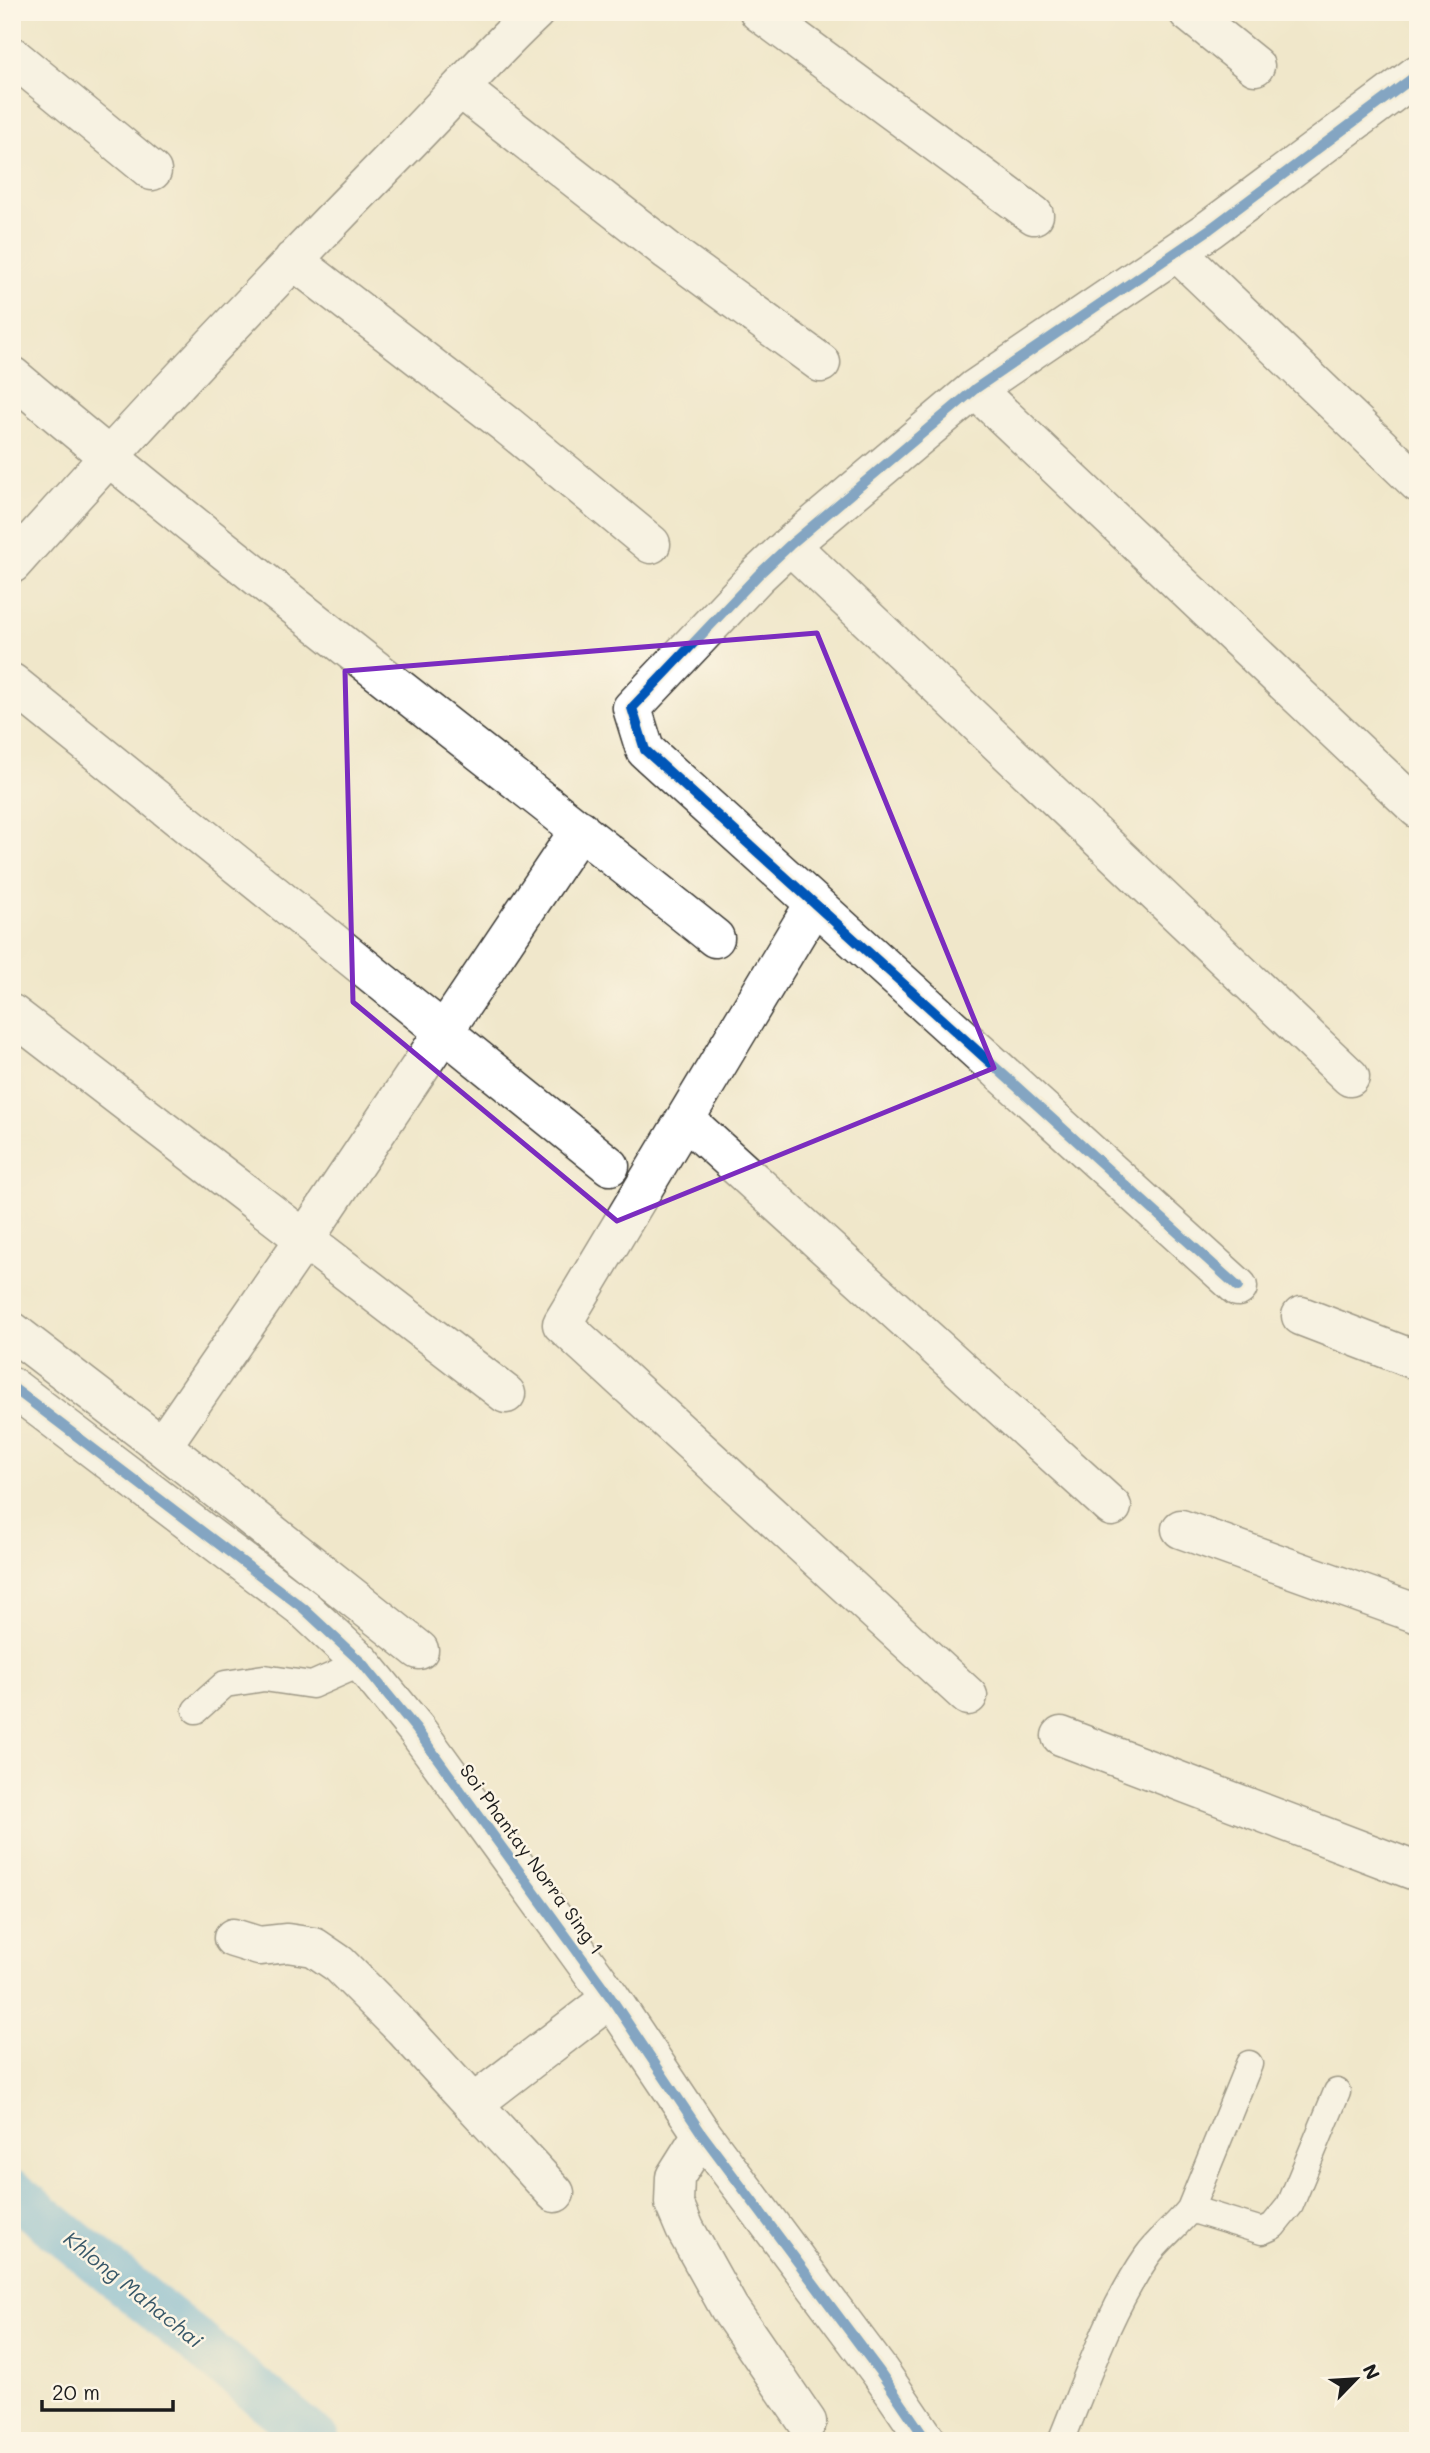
<svg xmlns="http://www.w3.org/2000/svg" width="1430" height="2453" viewBox="0 0 1430 2453" font-family="Mali,sans-serif">
	<style>
		.lines { fill: none; stroke-linecap: round; stroke-linejoin: round }
		.canal { stroke: #63b1dd; stroke-width: 46 }
		.lane-casing { stroke: #3c3a36; stroke-width: 29 }
		.street-casing { stroke: #3c3a36; stroke-width: 41 }
		.lane { stroke: #fff; stroke-width: 26 }
		.street { stroke: #fff; stroke-width: 38 }
		.cycleway-casing { stroke: #fcf5e5; stroke-width: 15 }
		.cycleway { stroke: #0057b8; stroke-width: 10 }
		.marked { fill: none; stroke: #7b2cbf; stroke-width: 5; stroke-linejoin: round }
		.labels { text-anchor: middle; stroke-width: 5; stroke-linejoin: round; paint-order: stroke }
		.street-label { font-size: 19px; fill: #1c1c1c; stroke: #fcf5e5 }
		.water-label { font-size: 21px; font-style: italic; fill: #385869; stroke: #fcf5e5 }
	</style>
	<rect width="100%" height="100%" fill="#fcf5e5"/>
	<filter id="ink" filterUnits="userSpaceOnUse"><feTurbulence type="fractalNoise" baseFrequency=".0143" numOctaves="2"/><feDisplacementMap in="SourceGraphic" scale="14" xChannelSelector="R" yChannelSelector="G"/><feConvolveMatrix kernelMatrix="1 2 1 2 8 2 1 2 1" color-interpolation-filters="sRGB"/></filter>
	<filter id="wash" filterUnits="userSpaceOnUse"><feTurbulence type="fractalNoise" baseFrequency=".00686" numOctaves="4" result="noise"/><feDisplacementMap in="SourceGraphic" scale="28" xChannelSelector="R" yChannelSelector="G"/><feGaussianBlur stdDeviation="1.57" result="paint"/><feColorMatrix in="noise" values="0 0 0 0 0 0 0 0 0 0 0 0 0 0 0 0 0 1.4 0 .05"/><feComposite in="paint" operator="in"/></filter>
	<g filter="url(#wash)">
		<rect width="100%" height="100%" fill="#f0e7cb"/>
		<g class="lines">
			<path class="canal" d="M12,2192l306,249"/>
		</g>
	</g>
	<g filter="url(#ink)">
		<g class="lines">
			<g class="lane-casing">
				<path id="lane" d="M196,1710l29,-26 39,-6 48,7 50,-22
					M1190,2209l72,22 11,-5 17,-21 47,-113
					M1061,2441c26,-63 47,-128 86,-185 12,-17 30,-30 43,-47l59,-145"/>
			</g>
			<g class="street-casing">
				<path id="street" d="M759,12l275,203
					M1188,12l67,54
					M12,56l140,115
					M461,89l207,162 153,112
					M1177,252l241,231
					M293,260l214,165 144,119
					M12,376c229,194 470,374 703,562
					M975,389l443,420
					M790,545l560,532
					M12,564c124,-139 252,-275 382,-407 48,-48 92,-99 141,-145
					M12,683l598,483
					M814,904l-252,420 406,372
					M12,1014l494,380
					M685,1119l427,388
					M1238,1287l-593,-537 -13,-42 126,-133 32,-30 185,-156 235,-160 208,-155
					M1301,1316l117,45
					M12,1331l150,115 257,204
					M12,1387l291,221 59,55 54,66 195,269 91,136 178,238 47,69
					M162,1446l144,-209 274,-408
					M1181,1529l237,85
					M1061,1736l357,136
					M233,1938l26,8 28,-3 27,4 25,17 64,64 152,165
					M473,2104l138,-106
					M702,2134l-27,43 -1,26 11,26 44,79 78,114"/>
			</g>
			<use href="#lane" class="lane"/>
			<use href="#street" class="street"/>
			<g class="cycleway-casing">
				<path id="cycleway" d="M1238,1287l-593,-537 -13,-42 126,-133 32,-30 185,-156 235,-160 208,-155
					M12,1387l291,221 59,55 54,66 195,269 91,136 178,238 47,69"/>
			</g>
			<use href="#cycleway" class="cycleway"/>
		</g>
	</g>
	<path d="M0 0H1430V2453H0ZM817,633l177,435 -377,153 -264,-219 -8,-331z" fill="#f0e7cb" fill-opacity=".55" fill-rule="evenodd"/>
	<path class="marked" d="M817,633l177,435 -377,153 -264,-219 -8,-331z"/>
	<g class="labels">
		<g class="street-label">
			<text transform="translate(532 1859) rotate(54)" y="7">Soi Phantay Norra Sing 1</text>
		</g>
		<g class="water-label">
			<text transform="translate(133 2290) rotate(39)" y="7">Khlong Mahachai</text>
		</g>
	</g>
	<rect width="1430" height="2453" fill="none" stroke="#fcf5e5" stroke-width="42"/>
	<g transform="translate(1356 2379) rotate(65)" stroke="#fcf5e5" stroke-width="5" paint-order="stroke">
	<path d="M0-5L12 26L0 18L-12 26Z" fill="#1c1c1c"/>
	<text y="-10" font-size="19" font-weight="bold" text-anchor="middle" fill="#1c1c1c">N</text>
	</g>
	<path d="M42 2400v10h131v-10" fill="none" stroke="#1c1c1c" stroke-width="3.5"/>
	<text x="52" y="2400" font-size="21" fill="#1c1c1c" stroke="#fcf5e5" stroke-width="5" paint-order="stroke">20 m</text>
</svg>
